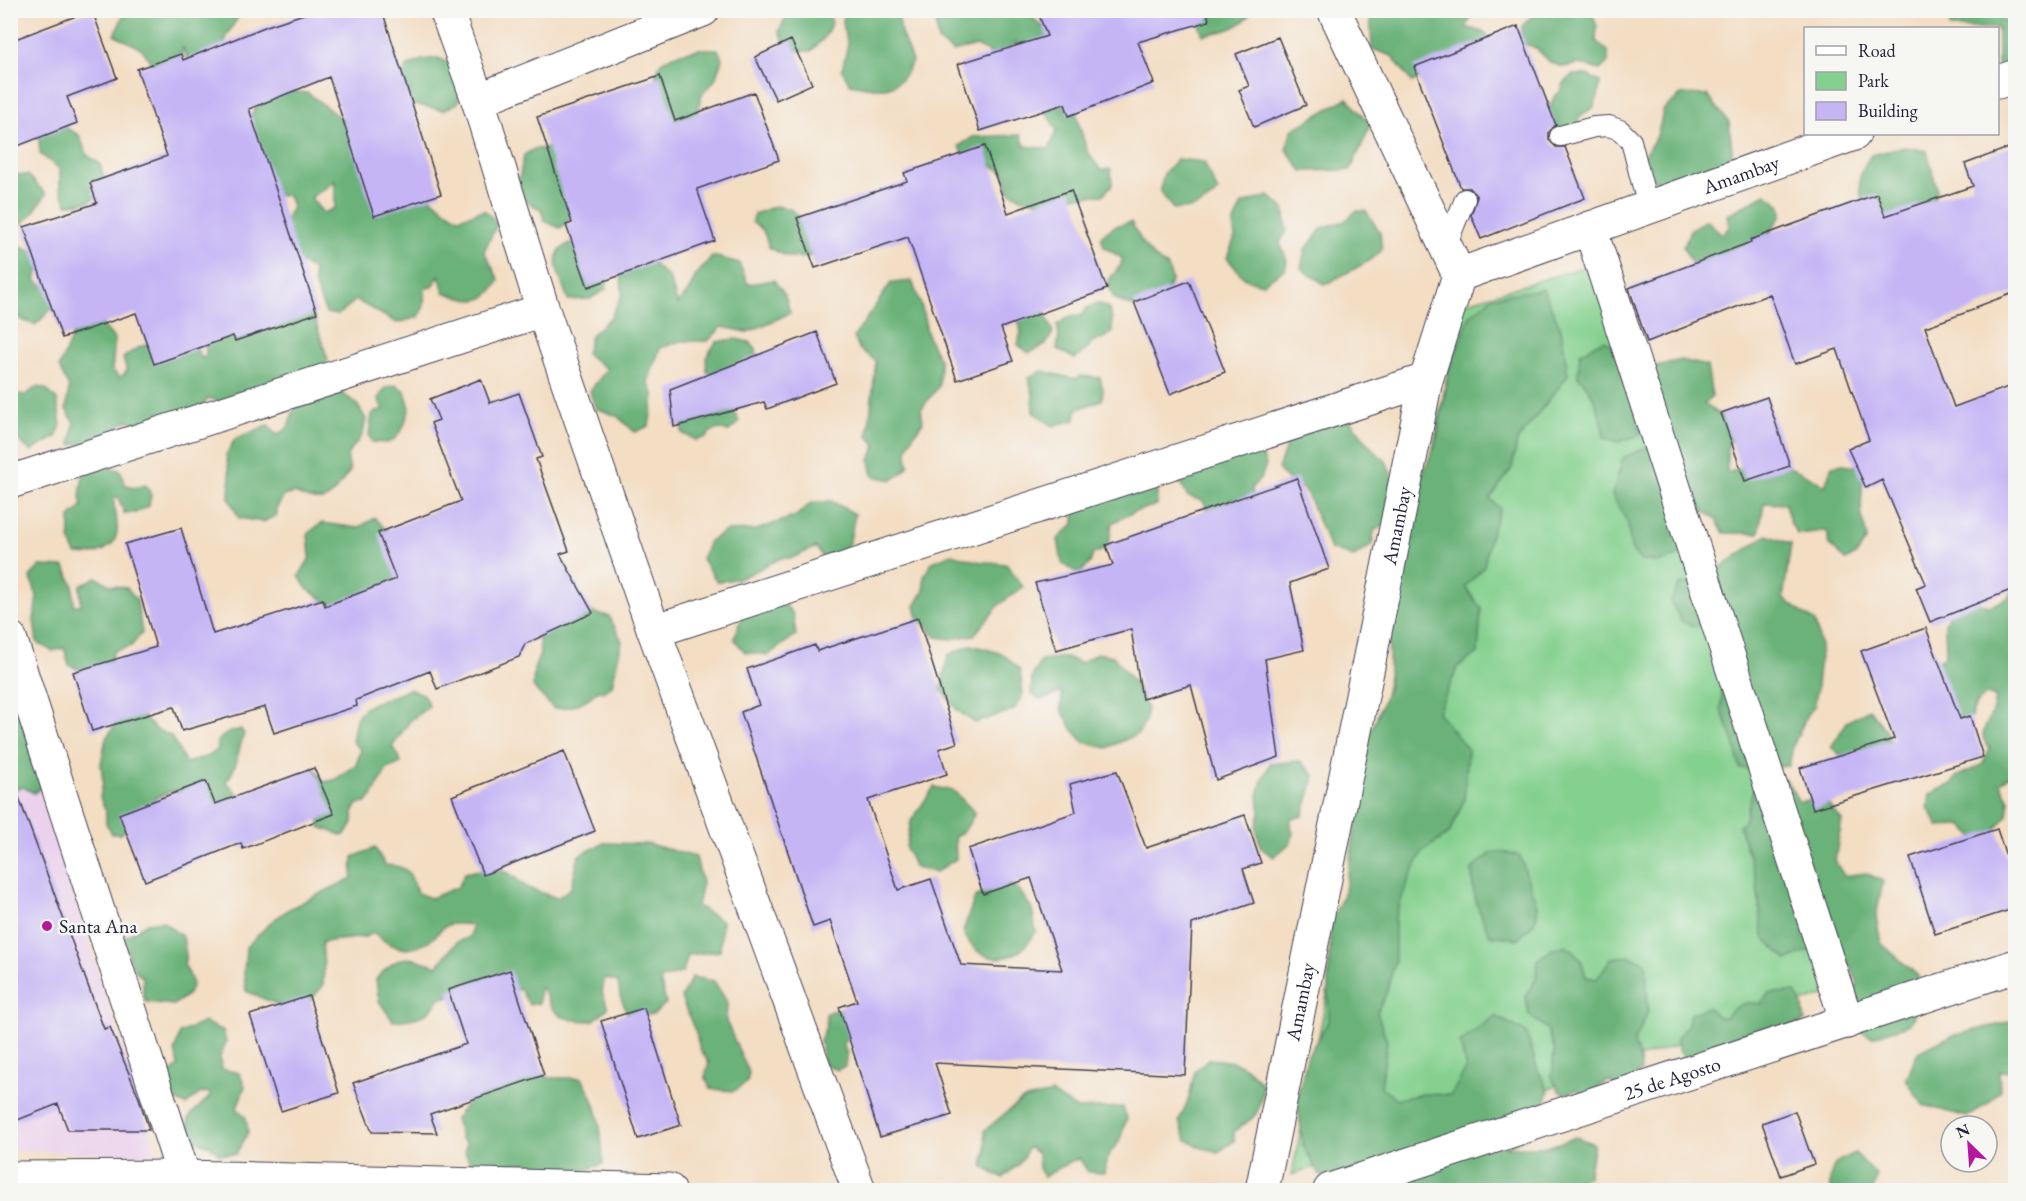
<svg xmlns="http://www.w3.org/2000/svg" width="2026" height="1201" viewBox="0 0 2026 1201" font-family="'EB Garamond',serif">
	<style>
		.built { fill: #ebd1ec }
		.green { fill: #84d08e; stroke: #537964; stroke-width: 1.5 }
		.forest { fill: #6bb279; stroke: #466a5a; stroke-width: 1.5; fill-rule: evenodd }
		.building { fill: #c5b5f5 }
		.lines { fill: none; stroke-linecap: round; stroke-linejoin: round }
		.service-casing { stroke: #413e4f; stroke-width: 22 }
		.minor-casing { stroke: #413e4f; stroke-width: 35 }
		.tertiary-casing { stroke: #413e4f; stroke-width: 35 }
		.service { stroke: #fff; stroke-width: 20 }
		.minor { stroke: #fff; stroke-width: 33 }
		.tertiary { stroke: #fff; stroke-width: 33 }
		.poi-dot { fill: #b5179e; stroke: #f6f6f2; stroke-width: 2 }
		.labels { text-anchor: middle; stroke-width: 5; stroke-linejoin: round; paint-order: stroke }
		.street-label { font-size: 20px; fill: #22223b; stroke: #f6f6f2 }
		.poi-label { font-size: 20px; fill: #22223b; stroke: #f6f6f2; text-anchor: start }
	</style>
	<rect width="100%" height="100%" fill="#f6f6f2"/>
	<filter id="ink" filterUnits="userSpaceOnUse"><feTurbulence type="fractalNoise" baseFrequency=".0167" numOctaves="2"/><feDisplacementMap in="SourceGraphic" scale="12" xChannelSelector="R" yChannelSelector="G"/><feConvolveMatrix kernelMatrix="1 2 1 2 8 2 1 2 1" color-interpolation-filters="sRGB"/></filter>
	<filter id="wash" filterUnits="userSpaceOnUse"><feTurbulence type="fractalNoise" baseFrequency=".008" numOctaves="4" result="noise"/><feDisplacementMap in="SourceGraphic" scale="24" xChannelSelector="R" yChannelSelector="G"/><feGaussianBlur stdDeviation="1.35" result="paint"/><feColorMatrix in="noise" values="0 0 0 0 0 0 0 0 0 0 0 0 0 0 0 0 0 1.4 0 .05"/><feComposite in="paint" operator="in"/></filter>
	<g filter="url(#wash)">
		<rect width="100%" height="100%" fill="#f3ddc3"/>
		<path class="built" d="M11,701l146,454 -146,-4z"/>
		<path class="green" d="M1594,264l234,730 -536,181 169,-871z"/>
		<path class="forest" d="M125,11h117l-15,24 -4,15 -35,13 -5,-16 -3,18 -25,3 -13,-19 -27,-14z
			M789,11h38l5,11 -8,16 -13,13 -22,-1 -10,-19z
			M843,11h55l3,22 11,28c-14,34 -31,29 -62,23l-8,-14 6,-26 -5,-16z
			M934,11h101l-2,7 20,18 20,57 6,32 9,28 13,17 10,-1 1,16 -9,10 -39,1 -18,7 -25,-5 -13,-8 -3,-17 -22,-13h-17l-7,-14 14,-9 48,-2 4,11 24,3 8,-19 -15,-23 -26,-65 -17,16 -22,-12 -24,6 -15,-11z
			M1197,11h55c-10,17 -29,21 -49,24l-7,-17z
			M1370,11h105l-9,16 20,6 11,18 -60,20 -25,11 -20,-26 -20,-7z
			M1537,11h54l6,15 -1,15 12,10v11l-8,8 -21,-6 -16,3 -13,-5 -14,-14 -14,-5v-17z
			M1949,11c32,0 43,-5 66,19v30l-7,8 -10,4v-44h-48z
			M699,49h19l4,10 -7,21 -13,14 -6,24 -60,41 17,-62 4,-26 5,-10 19,-8z
			M438,58l15,7 8,25 -3,13 -14,7 -38,-7 -5,-24 5,-12 16,-7z
			M1572,75h15l13,7 -2,14 -5,12 -12,7 -4,9 -14,9 -9,-4 -7,-15 7,-17 8,-7 2,-7z
			M277,90l31,3 50,39 86,77 15,9 25,-8 14,13 -14,28 15,29c-14,28 -30,21 -55,12l-5,-17 -6,12 -8,1 -1,18 -6,11 -21,6 -41,-23 -18,15 -12,-2 -12,-29 -1,-15 -27,-12 -4,-29 10,-21 -4,-12 -15,1 -28,-66 14,-30zM335,181v27l-12,5 -12,-15z
			M1682,94l25,1 22,27 5,47 -69,15 -17,-7 -8,-16 17,-25 7,-27z
			M1347,98l23,26c-5,17 -13,30 -19,46l-49,1 -16,-22 6,-19z
			M54,121l25,14 8,20 13,9 6,22c-9,17 -21,17 -39,18l-7,-16v-19l-20,-15 -2,-29z
			M1905,147l22,4 10,38 -5,18 -42,10 -14,-9 -13,-4c-6,-22 -5,-30 8,-49z
			M553,148l20,68 -13,12 -16,-7 -2,-11 -18,-10 -5,-20 5,-25 10,-6z
			M1177,159l27,3 14,30c-15,14 -25,18 -45,17l-13,-18 4,-18z
			M10,174l18,1 18,19 -15,22 -11,9 -9,-3z
			M1766,194l15,11 1,9 -16,25 -70,32 -13,-24 7,-17 16,-10 16,14 7,-6 -2,-13z
			M1269,196l15,13 3,21 -7,13 7,18 -2,8 -23,15 -17,-5 -18,-21 8,-21 -2,-13 9,-20z
			M776,206l14,3 21,17 6,28c-20,7 -30,4 -48,-7l-6,-17 -11,-8 2,-8z
			M1356,211h10l14,22 2,17 -11,10 -47,25c-6,-8 -16,-9 -23,-17l4,-18 17,-22 23,-7z
			M1131,222c10,19 18,35 37,45l4,13 -7,15c-23,12 -29,17 -52,2l-5,-16 13,-16 1,-7 -18,-11 -3,-11 14,-10z
			M583,240l25,33 -2,16 -16,10 -22,1c-9,-29 -27,-52 15,-60z
			M15,244l29,12 -9,24 16,11 5,14 -21,20 -24,-10v-67z
			M644,256l25,22 9,26 11,-14 7,-15 17,-19 26,7 9,21 26,-4 11,15 5,18 -37,17 -6,2 -25,-5 -14,14h-27l-21,7 -12,34 6,14 -5,30 -14,6 -18,-16 -22,-8 -5,-17 17,-22 -21,-15 5,-19 19,-17 12,-23 -1,-25z
			M912,281l10,27 6,29 12,24 -1,25 -18,23 2,13c-11,15 -20,23 -14,43l-7,8 -10,7 -19,-4 -3,-16 6,-15 -8,-9 8,-75 -16,-11 -6,-13 37,-54z
			M1543,289l18,40 7,46 -51,66 -5,27 -22,31 10,10 -11,31 -5,27 -19,20 16,21 -3,45 -20,14 -20,45 30,38 -4,50 -15,34 -26,17 -14,28 -14,38v44l-9,33 -9,18 10,29 -6,47 16,11 26,-5 28,1 15,-26 -6,-27 35,-26 31,16 12,38 11,22 -17,43 -27,12h42l29,-10 18,7 -6,33 -49,13h-185l-35,-15 -16,-30 -6,-48 11,-42 21,-34 -1,-41 3,-58 14,-31 25,-157 19,-48v-32l-5,-96 52,-114 13,-74 21,-54 22,-19z
			M1039,298l14,34 -7,13 -17,8 -11,-8 3,-13 -2,-10 -17,-14z
			M1097,303l11,5 4,11v14l-12,7 -8,1 -4,7 -13,11 -18,-10 2,-15 -2,-9 11,-8 12,-1 7,-8z
			M311,308l17,52 -6,10 -97,34 -16,-6 -10,11 -38,30 -33,-19 -9,6 -5,14 -43,5 3,-22 -8,-14 3,-21 -10,-21 17,-40 21,-9 18,22 -3,30 8,8 7,-7 -4,-13c23,-19 40,-19 68,-17l12,18 3,-4 -1,-19z
			M735,339l14,3 7,7 2,18 -33,11 -18,-6 -1,-14 10,-16z
			M1603,340l21,12 17,83 -23,7 -14,-4c-3,-24 -9,-45 -26,-62l2,-23z
			M1681,360l26,6 5,31 -8,7 31,21 -8,24v24c12,-4 28,-12 41,-11 18,1 43,14 57,24l7,-20 11,-2 20,3 -2,45 6,27 -10,15 -11,7 -16,-16 -3,-14 -30,3 -7,-12 -5,-18 -21,-1 -5,30h-35l-8,-13 -18,-14 -11,9 -2,37 -21,10 -23,-1 -10,-12 -3,-26 -16,-28 11,-37 26,-12 -3,-60 7,-19z
			M337,371l6,23 13,9 10,16 -3,15 -16,21 3,16c-20,25 -21,39 -55,22l-11,3 -7,11v8l-14,7 -24,-4 -10,-20 1,-21 -4,-22 9,-16 33,-14 9,10 11,-7 5,-17 9,-13z
			M1042,371l33,8 5,-3 20,2 3,11 -1,11 -26,10 -1,10 -22,6 -20,-14v-19l-5,-15z
			M396,385l9,6 5,17 -7,20 -9,12 -7,3 -15,-1 -3,-7 3,-21 11,-5 -5,-11 8,-10z
			M37,387l9,2 11,11 4,25 -5,12 -25,14 -15,-13 -5,3v-48l14,2z
			M1336,403l39,49 11,9 6,15 -3,46 -15,9 -2,14 -18,12 -24,-8 -25,-60 -12,-4 -15,-16 15,-42z
			M733,407l6,15 -11,10 -9,-3 -9,3 -3,5 -11,3 -14,-7 -1,-18z
			M1259,448l7,17 -5,13 -9,9 1,11 -13,5 -8,-4 -10,9 -13,6 -6,-13 -16,-5 -6,-13 18,-18z
			M101,466l19,4 5,14 8,4 13,-3 5,10 -2,11 -14,7h-11l-6,-16 -5,1c2,19 12,42 -9,52 -11,5 -17,5 -28,4 -10,-18 -5,-19 -6,-37l12,-10 -2,-11 3,-21z
			M1157,483v22l-23,7 -22,11c-3,16 0,26 -19,31l-3,9 -9,9 -7,-1 -12,-8 -4,-24 16,-15v-17z
			M831,501l24,13 -5,27 -9,14 -17,4 -8,-12 -24,11h-11l-40,20 -24,4 -15,-23 7,-18 17,-10 30,-1 40,-14 15,-13z
			M375,518l17,18 10,40 -7,11 -62,19 -26,-17 -8,-13 11,-18 -2,-25 14,-10 36,5z
			M1767,535l24,9 -8,54 32,24 6,24 -6,59 -8,10 -14,31 -4,20 -36,3 -13,-1 -7,-29 -12,-29 2,-32 -9,-64 -19,13 -14,-6 -10,-20 8,-16 25,-6z
			M952,554l23,7 31,3 17,23 -23,17 -26,31 -23,4 -15,-2 -18,-19 -3,-12 9,-15v-15l8,-14z
			M40,566l25,1 8,18 1,20h7l-1,-19 16,-9 14,8 17,3 10,13 5,32 -11,13 -17,5 -4,11 -26,10 -15,-7 -5,-17 -12,3 -15,-8 -3,-23 3,-24 -7,-19z
			M2015,584v190l-6,2 -9,7 9,17 -2,16 -18,21 -13,2 -14,-14 -24,1 -10,-19 2,-13 22,-10 5,-8 25,-11 8,-16c-14,-15 -3,-22 2,-37 2,-5 2,-10 3,-15l-8,-3 -11,10 -9,22 -14,2 -30,-56 23,-17 -1,-32 7,-15 17,-8 21,6 18,-8z
			M582,597l11,16 16,3 13,25 -10,44 -9,7 -5,-2c-12,13 -27,18 -44,19l-21,-22 1,-18 6,-15 -2,-30z
			M753,598l27,1 13,15 3,21 -28,20 -23,-3 -11,-13 5,-15z
			M971,645l32,9 17,16 3,24 -9,16 -39,13 -18,-13 -16,-21 7,-34z
			M1097,653l16,3 23,29 11,23 -2,13 -7,13 -31,14 -23,-6 -11,-12 -12,-21 1,-17 -20,8 -11,-6 1,-17 9,-17 24,-3 16,6z
			M409,689l14,5 6,12 -19,15 -18,26 7,9 2,7 -14,6 -15,27 -6,7 -8,1 -5,8c2,12 -2,17 -10,24l-23,-9 -3,-27 -21,-23 18,-9 10,14 10,-2 22,-15 5,-15 -9,-9c2,-7 2,-18 5,-24 9,-17 38,-19 52,-28z
			M1869,709l18,23 4,14 -38,19 -22,-18 16,-25z
			M22,712l39,59 -27,22 -11,-6 -12,3 -1,-76z
			M142,715l13,14 16,7 15,27 23,-7 9,-7 -1,-8 9,-7 15,-5 3,5c-7,17 -6,34 -18,48l21,21 -6,26 -52,-38h-17l-17,7 -4,11 -30,25h-9l-6,-11v-12l-6,-13 3,-16 -2,-18 5,-26 12,-18z
			M1300,761l15,15 -12,40 -13,3 3,15 -2,8 -17,15 -13,-9 -5,-20 4,-15 -2,-18 4,-15 8,-16z
			M1785,778l14,24 23,-5 20,23 -7,40 9,16 22,-3 17,8 -7,36 5,26 37,33 5,22 -13,26 -38,13 -17,-9 -8,-26 11,-19 -11,-24c-29,-13 -32,-13 -60,1l-24,-23 -7,-60 -17,-51 5,-4 9,-33z
			M934,787l20,4 21,22 -10,17 -10,7 1,22 -20,13 -21,-4 -9,-20 5,-27z
			M604,843l45,1 47,13 6,26 -5,23 25,15 -2,30 -32,4 -5,17 -23,8 6,23 -12,11 -25,3 -9,-21 -2,-14 -13,-4 -3,14 6,16 -15,13c-15,0 -31,0 -41,-13 -6,-7 -4,-14 -12,-21l-1,16 -10,2 -9,-16 -14,6 -48,-2 -19,6c-13,21 -23,19 -46,22l-14,-20 -3,-22c24,-25 28,-25 61,-13l20,-24 13,-5 2,-12c-9,-1 -20,-3 -28,2 -4,2 -6,7 -10,10 -22,18 -40,14 -60,-4l-9,4 -43,5 2,25 -1,19 -18,20 -18,3 -41,-18 -2,-18 2,-26 25,-25 18,-13 63,-31 1,-21 22,-9 10,17c23,0 26,8 32,28l14,5 27,-11 7,-14 25,-5 19,5 19,15 29,10 14,-10 8,-33z
			M1493,852l17,1 10,3c4,11 7,22 11,33 11,27 8,30 -13,50l-28,-4c-12,-24 -18,-39 -18,-66z
			M1002,884l15,3 15,22 4,23c-5,6 -10,15 -16,19 -25,15 -46,5 -57,-20l12,-34z
			M162,921l21,16 3,18 -2,10c14,22 9,27 -11,40l-27,-3 -3,-7v-17l-9,-9 -12,-30 25,-16z
			M1566,945l15,14 5,18 11,2 14,-21 19,-2 16,7 2,48 -14,32 6,17 1,11 -23,17 -9,-7 -24,15 -9,-7 -9,5 -7,-2 -8,-15 2,-29 -7,-19 -18,-14 -3,-18 10,-19 1,-18 14,-10z
			M692,977l22,4 13,21 -1,19 23,52 -2,9 -13,9 -23,-2 -6,-12 4,-15 -9,-12 -4,-17 -15,-35z
			M1795,992l8,15 2,14 -34,13 -4,-5 -39,18 -8,-5 -7,3 -2,10 -21,7 -12,-12 -1,-12 10,-11 3,-13 17,-7 10,9 7,2c12,-13 20,-18 37,-14l8,-11z
			M851,1010l7,15 -15,20 4,8 -2,13 -8,4 -14,-7 -3,-23 6,-14v-12l5,-3z
			M2015,1016v71l-1,-15 -15,-1 1,20 -11,12 -22,14 -44,-12 -17,-26 12,-27 33,-16 62,-15z
			M204,1022l19,9 3,11 -6,15 1,12 18,4 6,13 -8,22 9,10 2,14 -12,22h-17l-9,-8 -16,-6c-14,-27 1,-26 17,-45l-4,-3 -8,2 -13,11 -11,-5 -8,-24 11,-10 -3,-16 5,-17z
			M1208,1059c29,2 36,3 55,27 -3,27 -5,30 -29,45v10l-16,11 -19,-5 -13,-8 -7,-18 10,-23 6,-27z
			M538,1070l11,8h33c19,31 19,51 21,86l-32,11 -38,-5 -6,-7h-13l-10,9 -31,-4 -8,-16 1,-9 -5,-5 -6,-19 15,-20z
			M1052,1093l25,16 46,-2 4,11 -8,24 -10,12 -5,19 -16,-1 -9,-14 -15,7 -20,12 -5,-9 -1,-14 -9,-7 -10,17 -17,14 -19,-11 3,-16 -1,-21 37,-30z
			M1855,1153l22,23 -4,14h-43c-1,-23 4,-29 25,-37z"/>
		<g id="blocks">
			<path class="building" d="M92,10l25,68 -50,19 10,26 -67,26v-108z
				M316,10h66l59,184 -67,22 -45,-139 -80,32 68,204 -82,28 -2,-5 -79,28 -18,-51 -74,25 -38,-111 73,-24 -7,-20 77,-27 -30,-87 44,-15 2,6 84,-34z
				M1037,10h170l2,11 -71,21 16,41 -85,33 -4,-12 -85,27 -22,-67 89,-28z
				M1518,26l38,99 -7,7v8l7,7h9l20,51 -104,41 -10,-24 6,-18 -7,-9h-9l-47,-121z
				M1278,37l28,68 -52,22 -15,-37 10,-4 -13,-32z
				M791,40l21,44 -36,16 -21,-43z
				M660,76l15,45 79,-29 25,68 -82,29 18,52 -127,46 -22,-62 6,-2 -35,-106z
				M2016,145v147l-40,15v2l-51,18 29,80 62,-23v204l-86,34 -14,-34 10,-4 -44,-104 -16,8 -18,-39 21,-9 -32,-91 -42,15 -25,-70 -123,48 -18,-54 122,-46 -1,-2 127,-46 8,22 88,-30 -8,-22z
				M985,146l23,67 63,-23 36,99 -106,39 12,33 -56,19 -49,-143 -93,31 -18,-50 110,-37 -3,-8z
				M1189,281l36,91 -55,22 -36,-92z
				M817,332l19,51 -69,26 -3,-7 -90,25 -4,-38z
				M481,379l9,24 29,-10 23,64 -6,2 33,92 -9,3 33,59 -68,31 -6,13 -82,32 -7,-18 -74,29 1,6 -83,27 -9,-26 -83,24 -8,-24 -82,24 -19,-59 83,-25 -31,-103 56,-16 32,106 110,-35 2,7 71,-27 -18,-46 83,-32 -30,-78 8,-3 -9,-21z
				M1767,397l23,69 -45,15 -24,-68z
				M1297,478l32,91 -39,14 14,67 -39,9 14,98 -63,23 -25,-95 -49,14 -11,-70 -75,21 -21,-67 78,-18 -7,-20z
				M918,618l39,125 -18,6 8,25 -79,26 30,90 33,-11 30,86 101,5 -31,-92 -48,16 -15,-45 108,-37 -6,-28 47,-13 29,77 99,-33 16,48 -18,6 11,34 -62,21 -7,151 -250,-12 17,52 -72,22 -41,-130 18,-6 -27,-80 -17,6 -72,-215 18,-7 -12,-36 68,-24 2,6z
				M1926,628l34,91 10,-3 13,41 -170,52 -13,-41 94,-29 -33,-88z
				M564,751l31,80 -112,44 -31,-79z
				M314,768l20,46 -91,35 -2,-6 -96,38 -26,-67 87,-33 9,23z
				M15,787l89,242 6,-2 29,71 10,32h-81l-10,-26 -48,19v-335z
				M1997,829l19,57v22l-81,26 -25,-77z
				M510,970l34,105 -114,39 7,19 -65,-1 -19,-49 113,-39 -18,-54z
				M309,996l30,97 -58,18 -31,-96z
				M644,1008l37,117 -43,14 -37,-118z
				M1795,1111l19,53 -33,12 -19,-53z"/>
		</g>
	</g>
	<g filter="url(#ink)">
		<use href="#blocks" fill-opacity="0" stroke="#413e4f" stroke-width="1.5"/>
		<g class="lines">
			<g class="service-casing">
				<path id="service" d="M1560,136l34,-9 15,-1 11,4 11,11 17,66
					M1446,246l19,-47"/>
			</g>
			<g class="minor-casing">
				<g id="minor">
					<path d="M446,10l32,90 65,210 111,321 205,559"/>
					<path d="M1334,10l125,265"/>
					<path d="M478,100l225,-90"/>
					<path d="M1590,228l257,794"/>
					<path d="M10,482l533,-172"/>
					<path d="M654,631l772,-251"/>
					<path d="M10,638l174,539"/>
					<path d="M10,1178l174,-1 485,13"/>
					<path id="s1" d="M1330,1190l686,-224"/>
				</g>
			</g>
			<g class="tertiary-casing">
				<g id="tertiary">
					<path d="M1998,82l18,-6"/>
					<path id="s2" d="M1262,1190l164,-810 33,-105 395,-141"/>
				</g>
			</g>
			<use href="#service" class="service"/>
			<use href="#minor" class="minor"/>
			<use href="#tertiary" class="tertiary"/>
		</g>
	</g>
	<circle class="poi-dot" cx="47" cy="926" r="6"/>
	<g class="labels">
		<g class="street-label">
			<text dy="7" stroke="none"><textPath href="#s2" startOffset="1236">Amambay</textPath></text>
			<text dy="7" stroke="none"><textPath href="#s2" startOffset="678">Amambay</textPath></text>
			<text dy="7" stroke="none"><textPath href="#s2" startOffset="192">Amambay</textPath></text>
			<text dy="7" stroke="none"><textPath href="#s1" startOffset="360">25 de Agosto</textPath></text>
		</g>
		<g class="poi-label">
			<text x="59" y="933">Santa Ana</text>
		</g>
	</g>
	<rect width="2026" height="1201" fill="none" stroke="#f6f6f2" stroke-width="36"/>
	<rect x="1804" y="27" width="195" height="108" fill="#f6f6f2" stroke="#a1a1a9" stroke-width="1.5"/>
	<rect x="1816" y="46" width="30" height="9" fill="#ffffff" stroke="#a1a1a9" stroke-width="1.5"/>
	<text x="1858" y="57" font-size="18" fill="#22223b">Road</text>
	<rect x="1816" y="72" width="30" height="18" fill="#84d08e" stroke="#a1a1a9" stroke-width="1.5"/>
	<text x="1858" y="87" font-size="18" fill="#22223b">Park</text>
	<rect x="1816" y="102" width="30" height="18" fill="#c5b5f5" stroke="#a1a1a9" stroke-width="1.5"/>
	<text x="1858" y="117" font-size="18" fill="#22223b">Building</text>
	<g transform="translate(1969 1144) rotate(335)"><circle r="28" fill="#f6f6f2" stroke="#a1a1a9" stroke-width="1.5"/>
	<path d="M0-4.5L10 22L0 15L-10 22Z" fill="#b5179e"/>
	<text y="-9" font-size="16" font-weight="bold" text-anchor="middle" fill="#22223b">N</text>
	</g>
</svg>
